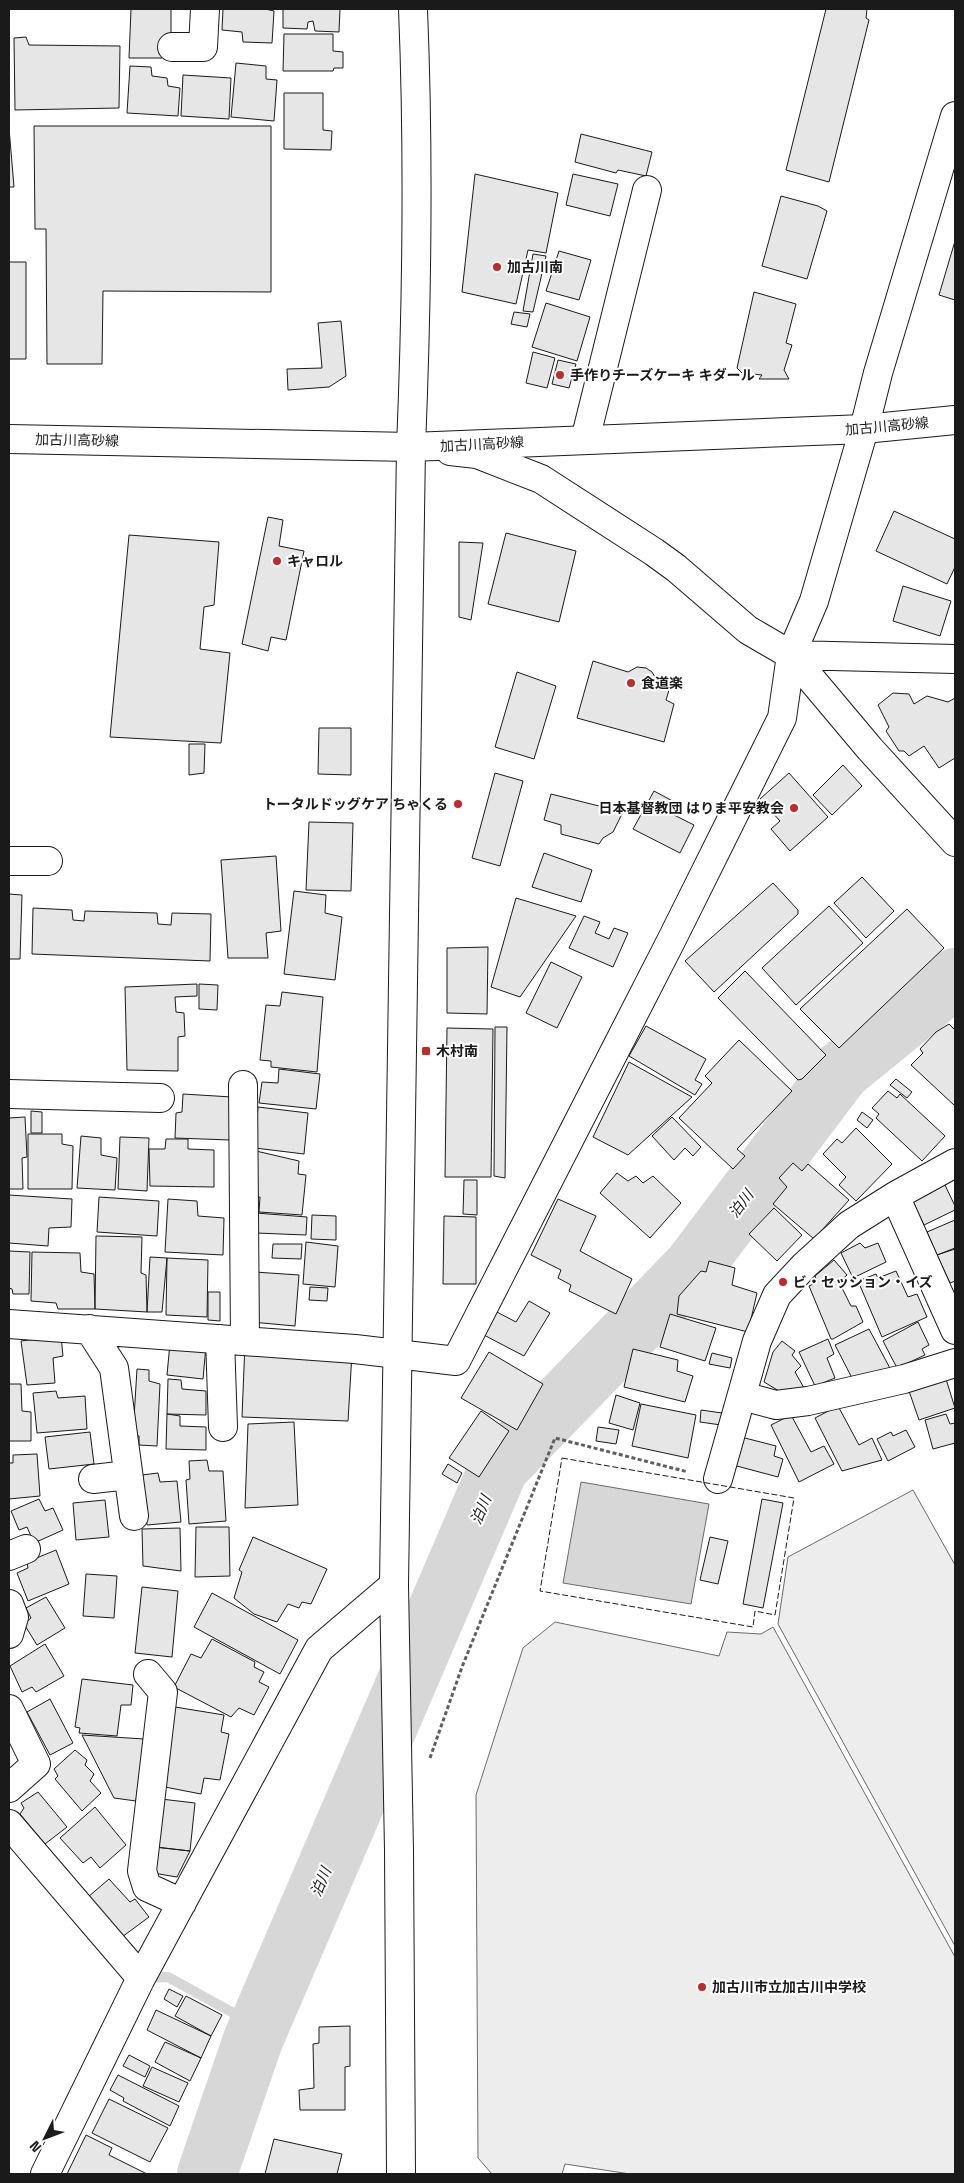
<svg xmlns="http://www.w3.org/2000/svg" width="964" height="2183" viewBox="0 0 964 2183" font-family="'Space Grotesk','Noto Sans JP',sans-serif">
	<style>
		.green { fill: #ededed; stroke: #6a6a6a }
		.water { fill: #d7d7d7; stroke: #6a6a6a }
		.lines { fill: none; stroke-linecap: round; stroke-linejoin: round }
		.stream { stroke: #d7d7d7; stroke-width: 10 }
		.river { stroke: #d7d7d7; stroke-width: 60 }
		.building { fill: #e6e6e6; stroke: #1a1a1a }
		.minor-casing { stroke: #1a1a1a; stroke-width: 30 }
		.major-casing { stroke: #1a1a1a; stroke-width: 30 }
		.path { stroke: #5f5f5f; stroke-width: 3; stroke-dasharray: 4 2.5; stroke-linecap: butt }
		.minor { stroke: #fff; stroke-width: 28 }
		.major { stroke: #fff; stroke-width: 28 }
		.fence { stroke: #1a1a1a; stroke-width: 1; stroke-dasharray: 6 2.5; stroke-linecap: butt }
		.poi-dot { fill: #c62828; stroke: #fff; stroke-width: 2 }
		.labels { text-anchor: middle; stroke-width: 4; stroke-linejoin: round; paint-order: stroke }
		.poi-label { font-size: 14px; font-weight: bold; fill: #1a1a1a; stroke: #fff; text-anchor: start }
		.street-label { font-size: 14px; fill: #1a1a1a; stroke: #fff }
		.water-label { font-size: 15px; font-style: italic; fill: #1a1a1a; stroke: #fff }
	</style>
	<rect width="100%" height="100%" fill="#fff"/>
	<path class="green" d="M913,1490l42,75v381l-177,-322 10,-67z
		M555,1622l164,34 8,-24 34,2 12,-7 182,330v217h-325l-65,-10 -3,10h-70l-14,-16 -2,-363 47,-147z"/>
	<path class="water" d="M581,1482l128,22 -18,100 -128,-21z"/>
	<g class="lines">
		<path class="stream" d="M145,1978l23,-1 91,50"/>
		<path class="river" d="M207,2174l46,-134 246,-573 194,-200 148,-196 114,-93"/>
	</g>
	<path class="building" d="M131,9h40v25l-7,2 -2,22h-33z
		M223,9h42l9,2 -2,32 -29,-1 -1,-10 -20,-2z
		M283,9h57l-1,23 -24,-1 -2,-10 -5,1 -1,7 -24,-1z
		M826,9h41l-1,9 3,2 -40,162 -43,-12z
		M284,34h49v17l10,1v16h-9l-1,3h-50z
		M26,37l3,8 91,1 -1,62 -104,2 -1,-72z
		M236,63l30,3v13l11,1 -3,41 -43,-4z
		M130,66l21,1 1,9 15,2 1,8 12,2 -2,28 -51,-3z
		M183,75l48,3 -2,41 -48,-3z
		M284,93h39v37l9,1 -1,19 -47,-1z
		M34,126h237v166l-168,-1 -1,73h-55l-1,-135h-11z
		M9,128l5,59h-5z
		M581,134l71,18 -6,24 -28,-6 -2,3 -41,-11z
		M475,174l83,19 -12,60 -18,-3 -12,54 -54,-12z
		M573,174l45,10 -8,32 -44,-11z
		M781,196l37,10 9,5 -20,68 -45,-13z
		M955,241v59l-16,-5z
		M559,251l32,9 -12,40 -33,-9z
		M533,254l13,2 -13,56 -10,-1z
		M9,262h17v97h-17z
		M754,292l42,12 -10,39 6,2 -8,25 5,9h-30l3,-4 -20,-2 -5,-5z
		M546,303l44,14 -13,44 -45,-14z
		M514,312l16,2 -3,13 -16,-3z
		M341,321l5,55 -17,11 -41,3 -1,-21 35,-1 -4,-45z
		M533,352l22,6 -8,30 -21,-5z
		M558,360l18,4 -7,24 -17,-4z
		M894,511l61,28v28l-8,17 -71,-33z
		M268,517l15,3 -4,26 25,5 -18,89 -15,-3 -3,14 -26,-7z
		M506,533l70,18 -17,71 -71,-18z
		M129,535l90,7 -5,63 -10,2 -4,42 30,4 -9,90 -111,-6z
		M459,542l24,1 -12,77 -12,-3z
		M903,586l48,15 -11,35 -47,-15z
		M593,661l35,11 9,-5 9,1 6,4 8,13 9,5 -3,10 8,4 -10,38 -87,-24z
		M517,672l39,14 -22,73 -39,-12z
		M893,693l16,1 5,10 13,-8 21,6 7,-4v60l-16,10 -15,-22 -15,10 -5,-5h-5l-13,-20 3,-4 -11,-22z
		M319,728h32v47l-33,-1z
		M189,744h16l-1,29 -15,2z
		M843,765l19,21 -30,29 -19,-20z
		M495,773l28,8 -23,85 -28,-8z
		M789,773l39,44 -38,34 -19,-22 9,-8 -20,-22z
		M654,791l26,14 -6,10 20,10 -14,28 -47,-24z
		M551,794l72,18 -10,20 -10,6 -4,6 -38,-10v-9l-17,-5z
		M309,822l44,1 -2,68 -45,-1z
		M544,853l48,17 -11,32 -49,-15z
		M276,856l5,75 -15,2 2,25h-40l-7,-98z
		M862,877l32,34 -28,27 -32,-35z
		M773,883l25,27v4l-84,78 -29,-31z
		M294,891l32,4 -1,18 17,4 -7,63 -51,-6z
		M9,894l13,1 -2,64h-11z
		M516,898l60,18 -56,81 -29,-10z
		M829,906l34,37 -67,62 -34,-37z
		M33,908l39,2 1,10 11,1 1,-10 72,2 1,11 13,1 1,-12 39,1 -1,47 -178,-7z
		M907,909l37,39 -105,100 -39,-39z
		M584,916l16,6 -5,11 14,6 5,-11 14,5 -15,34 -44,-19z
		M488,947l-1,67 -40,-1v-65z
		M551,962l31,15 -25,51 -31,-15z
		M745,971l81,84 -24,24 -4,1 -80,-82z
		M197,984v12l-22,1 1,15 8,1 1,23 -7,1v34l-51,-1 -2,-83z
		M199,984l19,1 -1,25 -18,-1z
		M282,992l41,5 -6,75 -46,-5v-6l-11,-1 6,-55 14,1z
		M949,1024l6,6v76l-44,-41 12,-12 -3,-4 16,-17z
		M646,1026l60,33 -11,21 7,4 -7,11 -66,-39z
		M495,1027h12l-2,151 -11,-2z
		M447,1028l46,1 -2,148h-46z
		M739,1040l53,51 -55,58 8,7 -12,13 -54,-51 33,-35 -7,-7z
		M629,1062l63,35 -64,58 -35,-18z
		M279,1069l41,5 -4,35 -57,-6 3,-21 16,1z
		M896,1079l16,13 -5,6 -17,-13z
		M888,1091l9,7 3,-4 45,42 -23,25 -46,-43 3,-4 -7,-6z
		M183,1094l49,3 -2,43 -55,-2 1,-25 6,-1z
		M258,1107l50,6 -4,41 -49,-6z
		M31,1111l11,1v21h-11z
		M862,1112l11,8 -6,8 -10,-8z
		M25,1117l2,40 -5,1 1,31h-14v-71z
		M672,1117l29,30 -8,9 -8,-8 -11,12 -22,-24z
		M856,1128l36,36 -36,37 -17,-16 7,-8 -23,-23 14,-15 5,4z
		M28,1134h34v10l11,2 -1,43h-44z
		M81,1136l20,2v17l16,3 -2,32 -38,-2z
		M120,1137l29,1 -2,53 -29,-2z
		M166,1139h22v10l26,1v37l-64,-1 -1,-37h16z
		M256,1151l43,10 -1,13 8,1 -4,40 -43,-3 1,-15h-6z
		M793,1163l9,8 6,-7 41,36 -35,39 -41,-35 14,-17 -8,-9z
		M617,1173l11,8 8,-5 7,7 10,-7 28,27 -31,35 -50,-45z
		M464,1180h13v35l-14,-1z
		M943,1181l12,25v4l-31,15 -11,-23 4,-8z
		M9,1195l63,4 -1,28 -22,1 -1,18 -39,-3z
		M99,1197l60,4 -2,35 -60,-4z
		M168,1199l29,2 1,15 26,2 -1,37 -58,-3z
		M558,1199l38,17 -16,35 52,28 -16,35 -47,-23 2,-6 -13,-7 3,-8 -30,-15z
		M774,1208l28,27 -25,26 -28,-27z
		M256,1213l51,4 -1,18 -50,-2z
		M312,1215l24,1v24l-25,-1z
		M444,1216l32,1v67h-33z
		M955,1220v28l-18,7 -10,-23z
		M96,1236l46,1 -1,36 5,2 1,37 -52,-3z
		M306,1242l32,4 -3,41 -32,-3z
		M860,1243l5,5 13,-5 8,19 -33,16 -12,-25z
		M273,1244h29l-1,15 -29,-1z
		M955,1249v32l-5,2 -13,-28z
		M9,1251l21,1 -1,42h-16l-1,-5 -3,-1z
		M32,1252l48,1 1,19 13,2 1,35h-37l-2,-6 -25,-2z
		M150,1257l17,1 -5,54h-15z
		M167,1258l41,2 -1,57 -41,-2z
		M834,1260l13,15 -8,7 12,24h5l7,16 -30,17h-2l-22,-53 8,-4 -2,-6z
		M709,1261l26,7 -3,17 25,8 -9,39 -71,-18 2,-18 22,-25 5,1z
		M896,1271l12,26 9,-3 10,23 -45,20 -24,-56 18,-7 2,4z
		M255,1272l44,3 -4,51 -44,-4z
		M310,1287l18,1 -1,13 -18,-1z
		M208,1292h12v29l-12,-1z
		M529,1301l21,12 -26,43 -42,-22 13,-23 21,11z
		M670,1314l46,14 -11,33 -45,-14z
		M918,1322l11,23 -7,4 3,6 -28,13 -14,-27z
		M869,1329l23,43 -40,6 -17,-33z
		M61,1336l2,20 -10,2 2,25 -28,2 -6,-44z
		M828,1339l6,15 -7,4 8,20 -20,8 -16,-34z
		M782,1341l13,10 -3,4 9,11 -6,6 9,16 -25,3 -15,-9 9,-30z
		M170,1343l36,3 -3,33 -36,-4z
		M245,1343l107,10 -4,68 -106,-4z
		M633,1349l45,11 -1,11 16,5 -8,26 -61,-15z
		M489,1352l54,32 -26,46 -56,-32z
		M712,1353l20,5 -2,10 -21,-4z
		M137,1369l12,1v11l11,3 -3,62 -18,-1v-9l-6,-2z
		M168,1379l13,1 1,9 24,2v24l-39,-1z
		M946,1379l9,29 -36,12 -10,-29z
		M9,1384h12l1,27 9,1v29h-22z
		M56,1391l2,7 27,-2 2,33 -50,4 -4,-40z
		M616,1395l24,8 -7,27 -24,-7z
		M641,1404l55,11 -8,43 -56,-12z
		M838,1406l21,39 13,-7 10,22 -40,11 -27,-53z
		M701,1410l21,3 -1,12 -21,-3z
		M481,1411l28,20 -30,46 -30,-19z
		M167,1414l13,2v10l26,1v23l-40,-1z
		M946,1414l4,10 5,-1v20l-22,6 -8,-29z
		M791,1415l20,37 13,-6 10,18 -35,18 -28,-57z
		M294,1422l4,83 -53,3 3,-84z
		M598,1427l21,3 -3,14 -20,-3z
		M906,1430l9,17 -27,14 -11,-22 14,-7 2,4z
		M90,1432l4,32 -45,5 -4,-32z
		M741,1437l35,9 -2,10 9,3 -5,18 -45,-12z
		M37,1454l3,42 -31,3v-36h4v-8z
		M207,1460l2,11h14l3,50 -37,3 -3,-44 4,-1 -1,-18z
		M448,1464l14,9 -5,10 -15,-9z
		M158,1473l2,9 17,-1 4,41 -34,3 -5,-50z
		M39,1499l6,12 8,-3 10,22 -29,13 -7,-16 -8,3 -8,-19z
		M762,1499l21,4 -20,105 -20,-4z
		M105,1500l4,37 -33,3 -3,-37z
		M196,1527h33l1,49 -35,1z
		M180,1528l1,43 -38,-5 -1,-37z
		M253,1537l74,32 -16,35 -9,-2 -3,6 -11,-4 -11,18 -23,-8 -20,-16 8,-26 -3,-2z
		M710,1537l18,4 -10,43 -18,-4z
		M56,1550l13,34 -41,17 -11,-28 11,-5 -1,-6z
		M86,1574l31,2 -3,42 -31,-2z
		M142,1587l36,4 -6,66 -37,-4z
		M212,1593l86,47 -18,34 -86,-47z
		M46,1597l19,31 -28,17 -13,-21 7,-6 -5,-10z
		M212,1639l43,23 -1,5 10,5 -5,10 10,5 -15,28 -15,-7 -8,9 -57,-30 17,-33 10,4z
		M45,1644l19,32 -28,16 -4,-5 -10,5 -12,-26z
		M82,1679l51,6 -2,20h-10l-4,31 -38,-3 1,-5 -5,-1z
		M50,1699l23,44 -23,12 -23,-43z
		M175,1707l49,8 -3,17 8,2 -9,46 -16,-2 -3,16 -36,-7 2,-13 -4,-1z
		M82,1735l62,4 -8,62 -22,-3z
		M75,1750l12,10 -2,5 9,9 -4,7 11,12 -19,18 -27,-32 3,-3 -4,-7z
		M38,1792l29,35 -22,17 -25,-30 4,-6 -3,-5z
		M161,1799l34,4 -5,48 -35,-4z
		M95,1807l31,38 -26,23 -9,-11 -8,6 -23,-25z
		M155,1847l35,4 -13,26 -24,-4z
		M109,1879l21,23 5,-3 14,18 -27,20 -34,-40z
		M169,1989l14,7 -6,11 -13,-8z
		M186,1996l36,19 -11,21 -36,-20z
		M156,2010l55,26 -10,22 -54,-28z
		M350,2026v40l-5,1v43h-45l-1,-20 15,-2 -1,-44 6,-1v-16z
		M165,2042l36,16 -11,23 -35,-19z
		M129,2055l21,11 -5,11 -22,-11z
		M152,2067l36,16 -9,19 -36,-16z
		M118,2075l61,31 -9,20 -47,-25 1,-3 -14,-8z
		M109,2099l59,29 -18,34 -58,-29z
		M86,2135l26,13 -3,7 38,19h-80z
		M274,2139l68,15 -5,20h-72z"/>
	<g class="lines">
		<g class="minor-casing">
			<path id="minor" d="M172,47h31l2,-38
				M585,440l62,-250
				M450,451l27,3 64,25 113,73 22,16 72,62 43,25 164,4
				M791,655l79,94 85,93
				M9,861h39
				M243,1085l2,256
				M9,1094l151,4
				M895,1196l60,134
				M9,1324l346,25 101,12 216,-422 110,-221 9,-63 23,-54 50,-172 14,-56 77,-257
				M89,1329l25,39 20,148
				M220,1339l3,88
				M742,1396l34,9 32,-4 96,-22 51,-16
				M93,1479l35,-4
				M718,1479l39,-138 20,-46 28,-30 44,-40 46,-29 60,-33
				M9,1556l17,-7
				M9,1604l5,13 -5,17
				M148,1674l15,18 -21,179 5,16 35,16
				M9,1709l27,55 -27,24
				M9,1824l132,154
				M45,2174l96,-196 178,-329 75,-64
				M401,2174l-2,-324 -5,-265 17,-1138c6,-146 8,-292 2,-438"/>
		</g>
		<g class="major-casing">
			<path id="major" d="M9,439l402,8 453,-18 91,-9"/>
		</g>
		<path class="path" d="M430,1758l32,-91 93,-229 133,34"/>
		<use href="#minor" class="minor"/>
		<use href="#major" class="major"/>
		<path class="fence" d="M562,1458l232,40 -19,117 -20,-4 -2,16 -213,-36z"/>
	</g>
	<g class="poi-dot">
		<circle cx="497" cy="267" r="5"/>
		<circle cx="560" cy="375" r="5"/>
		<circle cx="277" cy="561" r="5"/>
		<circle cx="631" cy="683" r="5"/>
		<circle cx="458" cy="804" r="5"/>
		<circle cx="794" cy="808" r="5"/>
		<rect x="421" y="1046" width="10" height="10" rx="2.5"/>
		<circle cx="783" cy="1282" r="5"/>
		<circle cx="702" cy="1987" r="5"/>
	</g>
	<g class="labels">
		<g class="poi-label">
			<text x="507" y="272">加古川南</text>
			<text x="570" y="380">手作りチーズケーキ キダール</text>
			<text x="287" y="566">キャロル</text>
			<text x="641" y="688">食道楽</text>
			<text x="448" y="809" text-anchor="end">トータルドッグケア ちゃくる</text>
			<text x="784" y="813" text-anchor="end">日本基督教団 はりま平安教会</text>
			<text x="436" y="1056">木村南</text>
			<text x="793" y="1287">ビ・セッション・イズ</text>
			<text x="712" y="1992">加古川市立加古川中学校</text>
		</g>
		<g class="street-label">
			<text transform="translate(887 426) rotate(-5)" y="5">加古川高砂線</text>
			<text transform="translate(77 440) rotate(1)" y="5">加古川高砂線</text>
			<text transform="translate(482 444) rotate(-3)" y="5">加古川高砂線</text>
		</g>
		<g class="water-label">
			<text transform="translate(741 1204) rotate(-53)" y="5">泊川</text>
			<text transform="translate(481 1510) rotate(-67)" y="5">泊川</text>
			<text transform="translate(321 1882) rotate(-67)" y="5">泊川</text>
		</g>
	</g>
	<rect width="964" height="2183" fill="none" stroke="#1a1a1a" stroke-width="20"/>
	<g transform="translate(45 2138) rotate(228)" stroke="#ffffff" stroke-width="4" paint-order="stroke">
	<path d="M0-4L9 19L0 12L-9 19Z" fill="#1a1a1a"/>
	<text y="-8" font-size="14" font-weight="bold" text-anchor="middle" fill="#1a1a1a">N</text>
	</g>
</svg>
